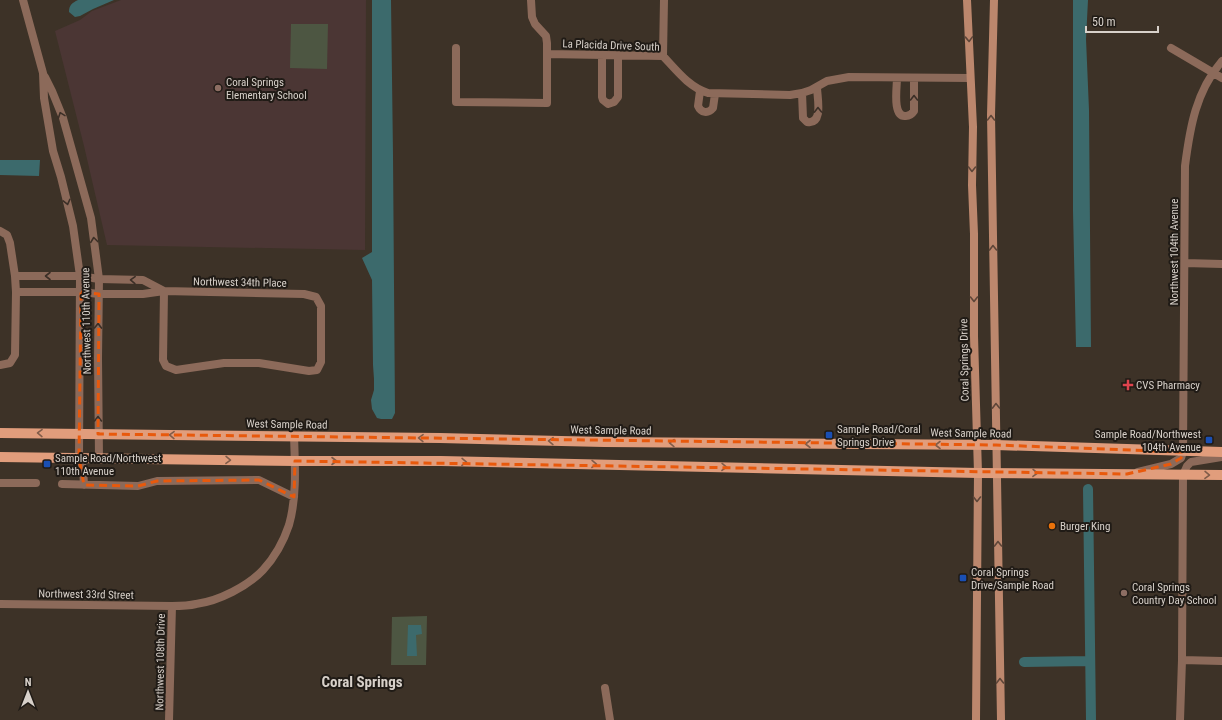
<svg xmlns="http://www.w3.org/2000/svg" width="1222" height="720" viewBox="0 0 1222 720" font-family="'Roboto Condensed',sans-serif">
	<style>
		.education { fill: #4b3634 }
		.green { fill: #4d5642 }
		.water { fill: #3c6a6c }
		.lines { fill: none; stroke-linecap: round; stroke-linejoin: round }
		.canal { stroke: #3c6a6c; stroke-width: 10 }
		.minor { stroke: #8c6a5a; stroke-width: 8 }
		.tertiary { stroke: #8c6a5a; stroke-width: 8 }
		.secondary { stroke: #bc876d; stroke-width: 8 }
		.primary { stroke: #e19d7c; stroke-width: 10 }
		.oneway { stroke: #5e4639 }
		.oneway2 { stroke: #3b2f27 }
		.oneway3 { stroke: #805c49 }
		.marked { fill: none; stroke: #e8590c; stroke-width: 3; stroke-dasharray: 8 5; stroke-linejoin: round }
		.education-dot { fill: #8d6e63; stroke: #201b16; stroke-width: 1.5 }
		.health-dot { fill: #e0444e; stroke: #201b16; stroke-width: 1.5 }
		.transit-dot { fill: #1a4fb4; stroke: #201b16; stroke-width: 1.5 }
		.food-dot { fill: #e8710a; stroke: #201b16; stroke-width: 1.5 }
		.labels { text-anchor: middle; stroke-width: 4; stroke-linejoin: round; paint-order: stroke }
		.street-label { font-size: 11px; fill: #d8d1ca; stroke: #201b16 }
		.poi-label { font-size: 11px; fill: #d8d1ca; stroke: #201b16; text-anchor: start }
		.district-label { font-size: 15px; font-weight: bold; fill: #d8d1ca; stroke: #201b16 }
	</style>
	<rect width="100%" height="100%" fill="#3d3227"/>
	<path class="education" d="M121,0h245l-1,250 -258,-5 -23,-99 -29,-115 25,-11 12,-9z"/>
	<path class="green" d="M291,24h37l-1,45 -37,-1z
		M427,616l-1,49h-35l1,-48z"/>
	<path class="water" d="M78,0h36l-21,9 -13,7 -5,1 -6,-5c0,-7 3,-9 9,-12z
		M372,0h19l2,155 2,258 -3,6h-11l-4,-1 -5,-9 -1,-9 3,-10v-11l-1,-14 -1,-85 -10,-22 10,-6z
		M1073,0h15l-2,39 3,71 2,237h-15l-3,-136z
		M0,160h40l-1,16 -39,-1z
		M408,625h13l1,9 -6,1 1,21h-10z"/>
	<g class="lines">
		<path class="canal" d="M1088,489l3,231
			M1024,662l66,-1"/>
		<path class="minor" d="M531,0l1,17 3,7 11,12 1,7v11
			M456,48v54l91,1v-49l116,2c14,15 26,31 45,37l82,2 12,-2 9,-3 16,-9 22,-4 121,1
			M1171,48l51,30
			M602,55v42l1,3 5,4 6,-2 4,-5v-42
			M663,56l1,-56
			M897,78c0,9 -5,40 9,38 4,0 6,-2 8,-5v-33
			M700,91l-2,15c3,7 10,8 15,2l2,-14
			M802,93l1,25 4,4c17,3 10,-25 10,-35
			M0,231l7,4 3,8 5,33 1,16 -1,63 -5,8 -10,2
			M1185,263l37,1
			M15,276h65l19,3 44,1 21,11
			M16,292h65l18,2h44l21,-3 140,3 12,3 5,9v56l-4,8 -8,1 -50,-8h-35l-48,7 -10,-4 -3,-6 1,-69
			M79,458l4,9 1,18
			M1138,472l33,-8 10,-6 2,-6 2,-286c5,-39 11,-75 37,-105
			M0,483h36
			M62,484l76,2 19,-5 102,-1 35,17
			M0,604l172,2
			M1182,660l40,1
			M605,688l5,32
			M169,720l3,-114c8,0 16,0 24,-2 23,-3 52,-18 67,-34 12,-13 21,-30 26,-45 8,-28 6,-60 5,-89
			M1180,720l2,-60 1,-185 4,-9 4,-4 31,-5"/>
		<path class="tertiary" d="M23,0l20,73 1,25 9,53 8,26 12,49 7,50 -1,182
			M45,77l7,14 11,27 28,100 8,61 -1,79 1,100"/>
		<path class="secondary" d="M967,0l6,127 -1,58 2,49v102l4,137 -2,247
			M994,0l-3,115 10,605"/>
		<path class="primary" d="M0,433l440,5 164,4 392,3 226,7
			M0,457l295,4h146l537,12 244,2"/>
	</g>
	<defs><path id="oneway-chevron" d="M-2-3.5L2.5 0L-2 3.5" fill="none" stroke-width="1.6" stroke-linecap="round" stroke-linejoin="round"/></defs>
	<g class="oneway">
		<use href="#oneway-chevron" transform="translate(969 39) rotate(88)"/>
		<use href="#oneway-chevron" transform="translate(991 118) rotate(-90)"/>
		<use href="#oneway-chevron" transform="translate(972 169) rotate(91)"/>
		<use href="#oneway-chevron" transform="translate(993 248) rotate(-91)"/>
		<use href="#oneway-chevron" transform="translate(974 299) rotate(90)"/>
		<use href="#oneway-chevron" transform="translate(996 406) rotate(-91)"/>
		<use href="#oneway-chevron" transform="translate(977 499) rotate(90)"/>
		<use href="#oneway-chevron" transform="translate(998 544) rotate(-91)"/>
		<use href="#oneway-chevron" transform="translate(1000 681) rotate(-91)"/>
	</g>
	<g class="oneway2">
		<use href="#oneway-chevron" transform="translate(914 98) rotate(-90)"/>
		<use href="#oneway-chevron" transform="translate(818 110) rotate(-91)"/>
		<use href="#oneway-chevron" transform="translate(61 115) rotate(-110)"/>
		<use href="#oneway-chevron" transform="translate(67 202) rotate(76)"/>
		<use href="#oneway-chevron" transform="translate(94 240) rotate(-97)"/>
		<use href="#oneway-chevron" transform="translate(48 276) rotate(-180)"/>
		<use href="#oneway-chevron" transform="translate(133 280) rotate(-178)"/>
		<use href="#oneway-chevron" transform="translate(98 326) rotate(-89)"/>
		<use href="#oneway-chevron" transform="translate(98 419) rotate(-90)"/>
	</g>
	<g class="oneway3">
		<use href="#oneway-chevron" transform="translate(40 433) rotate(-179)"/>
		<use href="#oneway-chevron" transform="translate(172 435) rotate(-179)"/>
		<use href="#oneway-chevron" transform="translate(421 438) rotate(-179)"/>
		<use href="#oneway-chevron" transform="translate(551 441) rotate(-179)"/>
		<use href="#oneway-chevron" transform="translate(672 443) rotate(-179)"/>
		<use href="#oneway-chevron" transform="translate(808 444) rotate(-180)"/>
		<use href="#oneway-chevron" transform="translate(938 445) rotate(-180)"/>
		<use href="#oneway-chevron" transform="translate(228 460) rotate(1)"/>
		<use href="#oneway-chevron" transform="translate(334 461)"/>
		<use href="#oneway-chevron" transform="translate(464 462) rotate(1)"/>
		<use href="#oneway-chevron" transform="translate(594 464) rotate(1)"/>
		<use href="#oneway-chevron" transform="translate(724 467) rotate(1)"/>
		<use href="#oneway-chevron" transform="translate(1035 473) rotate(1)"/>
		<use href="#oneway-chevron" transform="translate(1207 475) rotate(1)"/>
	</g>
	<path class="marked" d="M81,292l18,2 -1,140 898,11 187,7 -2,6 -10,6 -44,10 -832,-13 -1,36 -35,-17 -102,1 -19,5 -54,-1 -5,-27z"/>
	<g class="education-dot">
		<circle cx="218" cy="88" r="4"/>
		<circle cx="1124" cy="593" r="4"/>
	</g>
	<path class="health-dot" d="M1126 379h4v4h4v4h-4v4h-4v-4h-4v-4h4z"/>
	<g class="transit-dot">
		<rect x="825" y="431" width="8" height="8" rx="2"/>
		<rect x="1205" y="436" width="8" height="8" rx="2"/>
		<rect x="43" y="460" width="8" height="8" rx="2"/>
		<rect x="959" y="574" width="8" height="8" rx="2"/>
	</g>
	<circle class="food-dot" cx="1052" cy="526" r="4"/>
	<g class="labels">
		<g class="street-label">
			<text transform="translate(611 45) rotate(2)" y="4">La Placida Drive South</text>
			<text transform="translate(1174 252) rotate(-90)" y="4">Northwest 104th Avenue</text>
			<text transform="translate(240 282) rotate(1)" y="4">Northwest 34th Place</text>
			<text transform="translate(86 321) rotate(-91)" y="4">Northwest 110th Avenue</text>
			<text transform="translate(964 360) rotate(-91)" y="4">Coral Springs Drive</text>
			<text transform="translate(287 424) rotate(1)" y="4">West Sample Road</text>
			<text transform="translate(611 430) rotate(1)" y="4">West Sample Road</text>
			<text transform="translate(971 433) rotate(1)" y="4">West Sample Road</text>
			<text transform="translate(86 594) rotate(1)" y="4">Northwest 33rd Street</text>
			<text transform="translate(160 662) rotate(-89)" y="4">Northwest 108th Drive</text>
		</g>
		<g class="poi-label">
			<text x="226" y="86">Coral Springs<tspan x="226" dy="13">Elementary School</tspan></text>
			<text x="1136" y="389">CVS Pharmacy</text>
			<text x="837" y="433">Sample Road/Coral<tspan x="837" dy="13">Springs Drive</tspan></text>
			<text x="1201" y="438" text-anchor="end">Sample Road/Northwest<tspan x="1201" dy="13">104th Avenue</tspan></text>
			<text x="55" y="462">Sample Road/Northwest<tspan x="55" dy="13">110th Avenue</tspan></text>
			<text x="1060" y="530">Burger King</text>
			<text x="971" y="576">Coral Springs<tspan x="971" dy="13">Drive/Sample Road</tspan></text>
			<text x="1132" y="591">Coral Springs<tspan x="1132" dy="13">Country Day School</tspan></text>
		</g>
		<g class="district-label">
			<text x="362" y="687">Coral Springs</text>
		</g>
	</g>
	<g transform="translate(28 692)" stroke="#201b16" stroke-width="3" paint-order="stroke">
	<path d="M0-3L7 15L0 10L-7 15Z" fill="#d8d1ca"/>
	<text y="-6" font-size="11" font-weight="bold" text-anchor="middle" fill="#d8d1ca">N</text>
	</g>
	<path d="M1086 26v6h72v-6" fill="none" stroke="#d8d1ca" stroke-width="2"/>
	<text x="1092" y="26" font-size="12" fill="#d8d1ca" stroke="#201b16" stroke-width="3" paint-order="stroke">50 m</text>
</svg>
